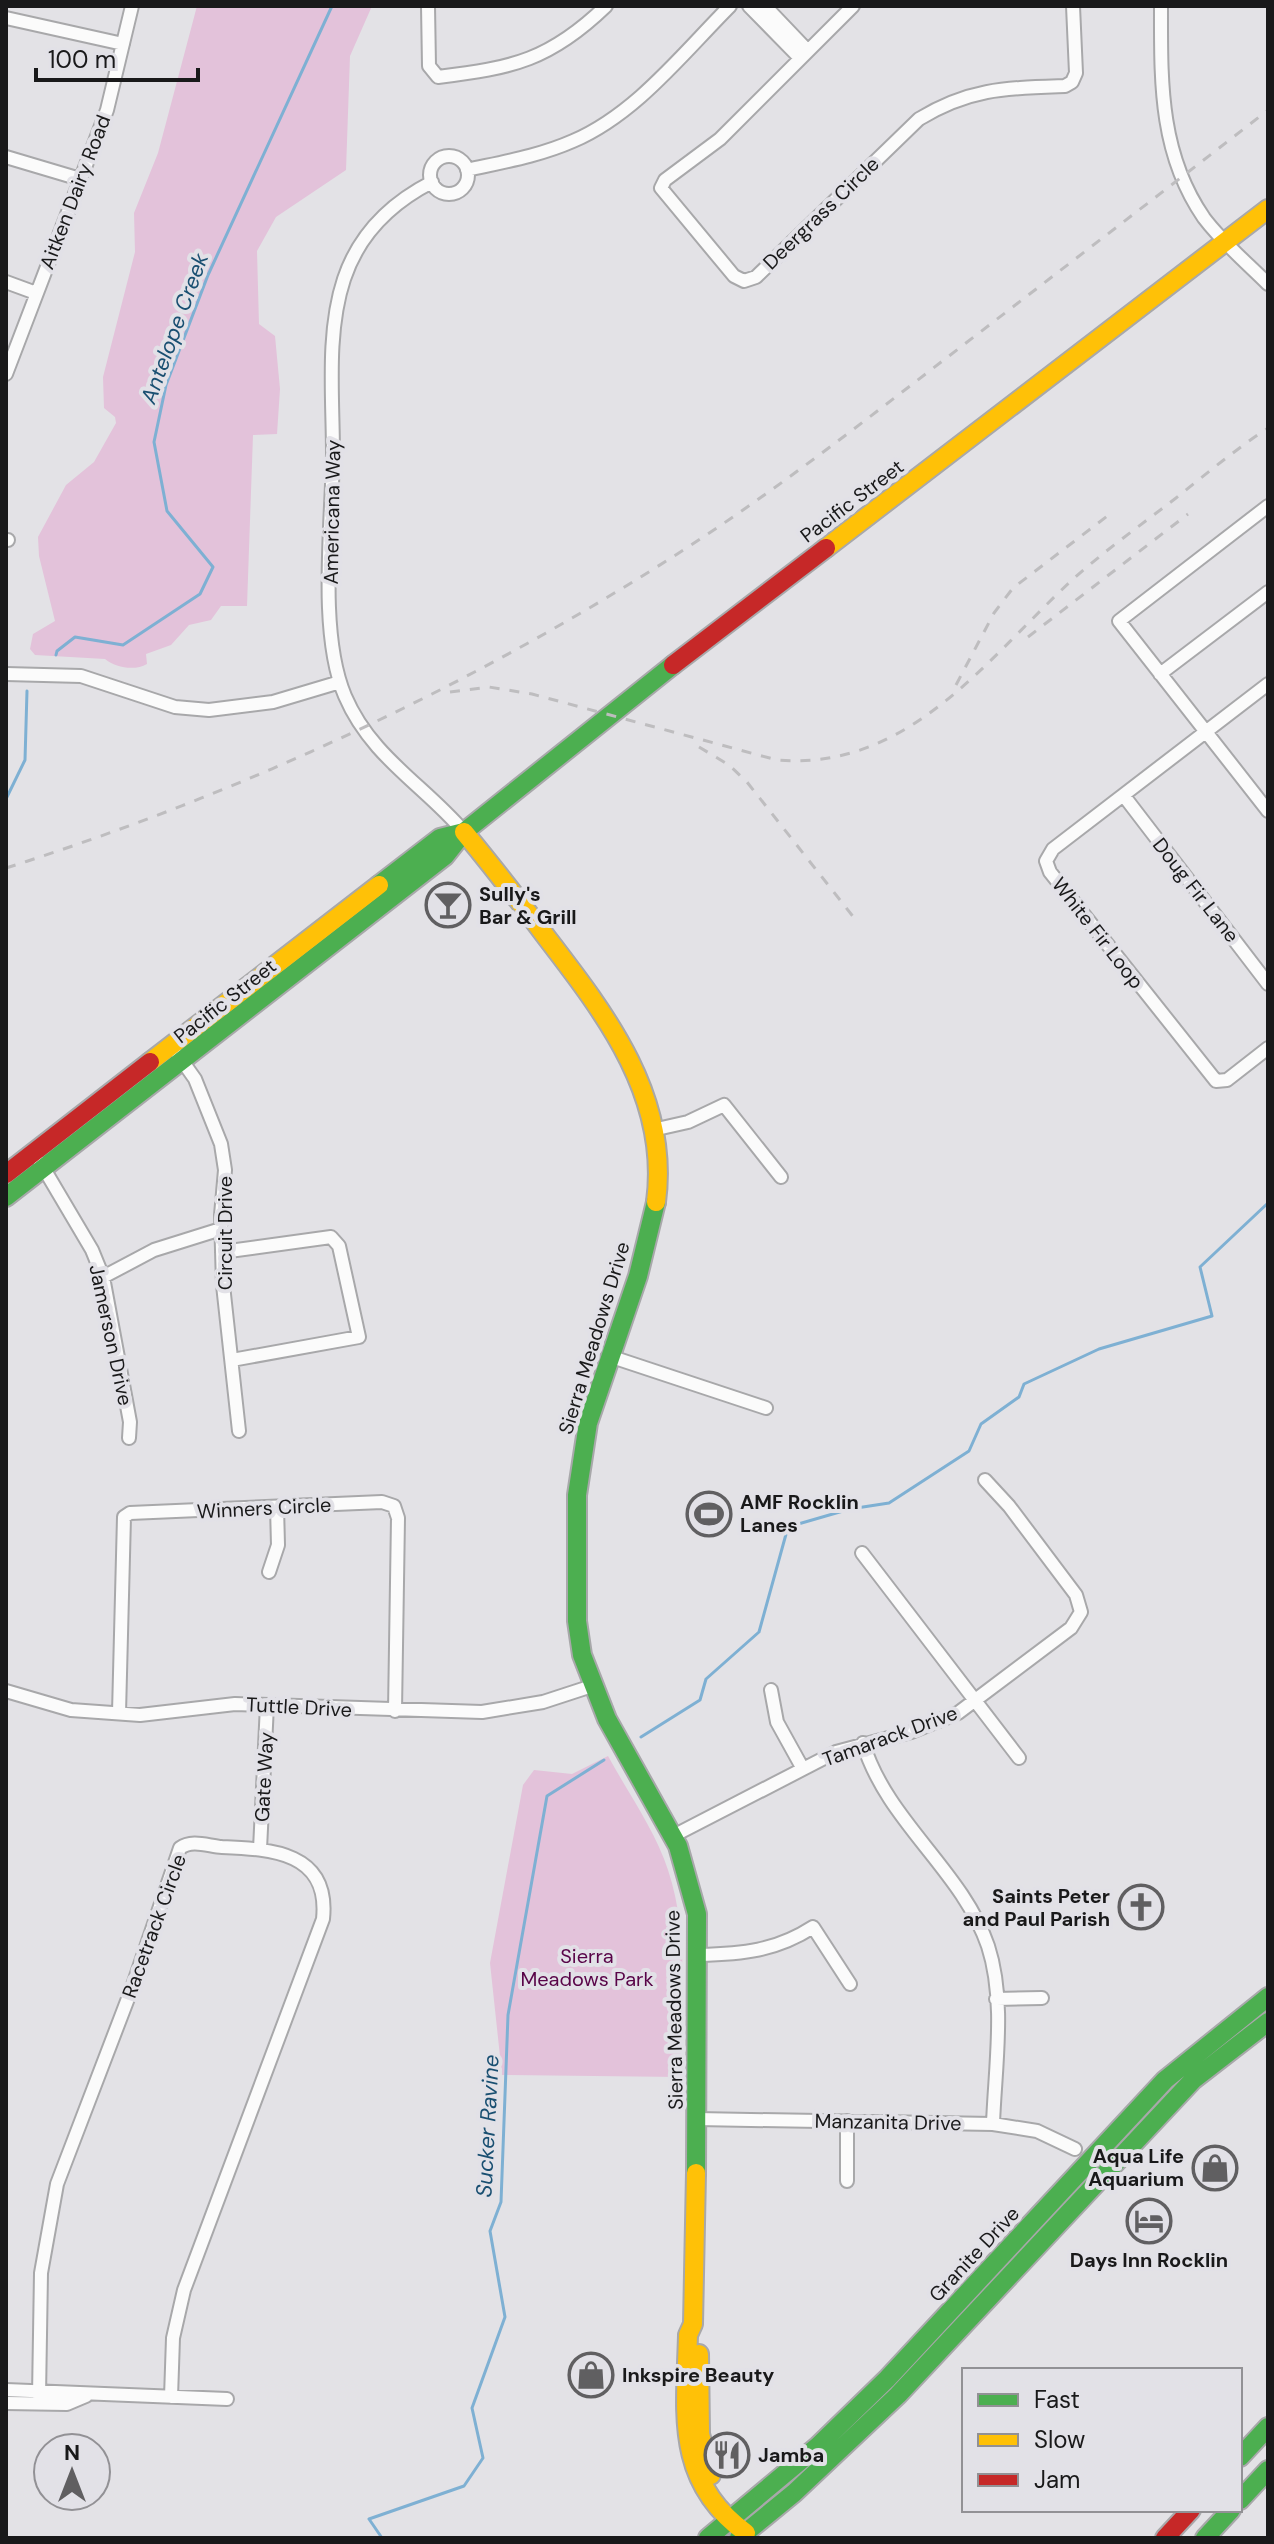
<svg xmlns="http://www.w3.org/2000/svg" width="1274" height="2544" viewBox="0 0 1274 2544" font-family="'DM Sans',sans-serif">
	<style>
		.green { fill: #e3c2da }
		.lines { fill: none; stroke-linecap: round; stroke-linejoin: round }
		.stream { stroke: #7eb0d3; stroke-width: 3 }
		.street-casing { stroke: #a8a8aa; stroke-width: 16 }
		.fast-casing { stroke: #a8a8aa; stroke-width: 22 }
		.slow-casing { stroke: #a8a8aa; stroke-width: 22 }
		.jam-casing { stroke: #a8a8aa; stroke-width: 22 }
		.street { stroke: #fbfbfb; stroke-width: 12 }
		.fast { stroke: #4caf50; stroke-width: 18 }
		.slow { stroke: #ffc107; stroke-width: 18 }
		.jam { stroke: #c62828; stroke-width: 18 }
		.rail { stroke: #bebdbf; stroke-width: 3; stroke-dasharray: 10 10; stroke-linecap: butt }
		.labels { text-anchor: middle; stroke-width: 8; stroke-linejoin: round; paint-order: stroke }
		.street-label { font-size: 20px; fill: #19191a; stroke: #e2e1e7 }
		.poi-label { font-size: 20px; font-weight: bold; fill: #19191a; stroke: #e2e1e7; text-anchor: start }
		.park-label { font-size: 20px; fill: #580448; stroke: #e2e1e7 }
		.water-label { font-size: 22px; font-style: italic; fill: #194f71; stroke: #e2e1e7 }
	</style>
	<rect width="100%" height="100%" fill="#e3e2e6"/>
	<path class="green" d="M197,6h175l-22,50 -4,114 -70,47 -19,34 2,73 16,12 5,53 -3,45 -24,1 -6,171h-26l-10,14 -22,5 -18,20 -25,9 1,10c-12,7 -31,4 -42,-5l-70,-4 -5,-6 3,-15 22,-13 -16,-65 -1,-19 28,-52 28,-23 22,-39 -1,-6 -11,-9 -1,-31 32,-125 -1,-39 24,-60z
		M608,1756c19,35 48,76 60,114 22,66 13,138 12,207l-178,-2 -12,-112 33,-178 11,-15 38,4z"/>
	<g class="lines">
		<path class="stream" d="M56,655l1,-4 18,-14 48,8 77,-51 13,-27 -46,-56 -13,-69 12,-57 42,-110 124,-269
			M6,799l19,-39 2,-69
			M641,1737l59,-37 6,-21 53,-47 29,-105 62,-18 39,-6 80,-52 12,-27 38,-27 5,-13 75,-35 113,-33 -12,-49 68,-64
			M382,2538l-13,-19 95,-33 19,-28 -11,-50 33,-91 -15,-86 11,-29 7,-187 39,-219 57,-36"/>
		<g class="street-casing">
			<path id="street" d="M428,6l1,60 9,11c75,-9 112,-17 168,-71
				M749,6l50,51
				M765,6l41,43
				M853,6l-133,133 -55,41 -4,8 73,88 10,5 12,-4 163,-158c51,-31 88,-31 146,-33l7,-4 4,-9 -3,-67
				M1161,6c0,75 -2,147 43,212 18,24 43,45 64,66
				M6,18l117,26
				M430 175a19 19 0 1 1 38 0a19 19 0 1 1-38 0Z
				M6,157l74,22
				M467,170c36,-8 72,-14 106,-29 63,-27 110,-88 157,-135
				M432,182c-41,21 -73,52 -88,97 -18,54 -11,119 -11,175 -1,71 -15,178 12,242 26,61 79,89 119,136
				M6,282l30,11
				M6,374l101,-264 25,-104
				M1268,506l-149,115 149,190
				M6,540h2
				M6,674l75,2 94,31 34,3 64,-8 67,-20
				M1160,674l108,-82
				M1268,684l-215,165 -7,12 4,11 166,209 11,-1 41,-32
				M1124,796l144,188
				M178,1055l17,24 26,65 4,26 -4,45 2,70 16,146
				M657,1129l31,-7 36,-17 57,72
				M40,1162l52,88 11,27 27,145 -1,16
				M222,1252l109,-15 8,9 20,91 -127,23
				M103,1277l51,-27 67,-21
				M609,1356l157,52
				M862,1553l157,205
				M269,1572l9,-27 -1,-38
				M771,1690l6,32 26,47
				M6,1691l65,19 69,5 95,-11 247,8 61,-10 49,-16
				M119,1713l5,-196 6,-4 252,-11 12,4 4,12 -3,193
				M863,1743c24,79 99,127 125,203 18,55 7,121 5,178
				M673,1836l163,-84 75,-20 47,-19 113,-85 10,-16 -5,-17 -67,-89 -24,-26
				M260,1849l7,-144
				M699,1955c43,-1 77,-4 114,-28l37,57
				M996,1999l46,-1
				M697,2119l296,5 44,7 38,18
				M847,2181v-60
				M6,2390l221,9
				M39,2396l2,-123 16,-89 75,-196 48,-140c12,-9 28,-2 42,-1 49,2 108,5 101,72l-139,371 -11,48 -2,59
				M6,2403l61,1 19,-8"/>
		</g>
		<g class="fast-casing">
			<path id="fast" d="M379,885l61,-47 24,-6
				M6,1197l439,-341 19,-24 209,-167
				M656,1202l-18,74 -50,147 -11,72v126l5,34 25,64 71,127 19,68 -1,259
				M1240,2457l28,-30
				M1240,2500l28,-30
				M708,2538l110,-92 69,-67 278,-299 103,-83
				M739,2538l55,-45 104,-98 295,-315 75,-58
				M1205,2538l26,-28"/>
		</g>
		<g class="slow-casing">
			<path id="slow" d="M826,548l442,-339
				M464,832c29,35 56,70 83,106 60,78 123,160 109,264
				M150,1062l229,-177
				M696,2173l-3,151 -5,11c-2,78 -14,146 58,198
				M699,2354l1,80 11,41"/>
		</g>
		<g class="jam-casing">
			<path id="jam" d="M673,665l153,-117
				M6,1174l144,-112
				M1165,2538l26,-28"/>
		</g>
		<use href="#street" class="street"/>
		<use href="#fast" class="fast"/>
		<use href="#slow" class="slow"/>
		<use href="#jam" class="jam"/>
		<path class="rail" d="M1028,637l160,-123
			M956,685l38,-72 19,-25 97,-74
			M450,692l39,-5 43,7 245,66c131,11 208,-99 294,-179 33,-30 70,-56 105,-83 30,-24 60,-49 92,-70
			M699,747l30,18 18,17 108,137
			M6,868c239,-76 468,-183 679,-319 102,-66 197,-142 294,-216 96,-74 193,-148 289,-223"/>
	</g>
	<defs>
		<g id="bar-ring" transform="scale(2.3)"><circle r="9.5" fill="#e2e1e7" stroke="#605f61" stroke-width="1.5"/><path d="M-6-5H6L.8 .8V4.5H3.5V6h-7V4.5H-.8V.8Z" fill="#605f61"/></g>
		<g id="stadium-ring" transform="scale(2.3)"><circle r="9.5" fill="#e2e1e7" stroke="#605f61" stroke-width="1.5"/><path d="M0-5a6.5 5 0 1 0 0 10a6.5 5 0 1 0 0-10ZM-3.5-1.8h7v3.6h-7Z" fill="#605f61"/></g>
		<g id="church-ring" transform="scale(2.3)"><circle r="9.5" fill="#e2e1e7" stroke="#605f61" stroke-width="1.5"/><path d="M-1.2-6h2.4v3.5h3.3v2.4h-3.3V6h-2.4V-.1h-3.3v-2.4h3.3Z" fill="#605f61"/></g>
		<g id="shop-ring" transform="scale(2.3)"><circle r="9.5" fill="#e2e1e7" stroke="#605f61" stroke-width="1.5"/><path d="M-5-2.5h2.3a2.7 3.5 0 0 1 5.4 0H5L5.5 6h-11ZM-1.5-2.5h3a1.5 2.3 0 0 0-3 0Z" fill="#605f61"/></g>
		<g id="hotel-ring" transform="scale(2.3)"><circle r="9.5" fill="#e2e1e7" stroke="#605f61" stroke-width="1.5"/><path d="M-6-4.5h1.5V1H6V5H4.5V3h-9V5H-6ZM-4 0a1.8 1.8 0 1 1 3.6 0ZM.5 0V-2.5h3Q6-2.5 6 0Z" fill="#605f61"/></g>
		<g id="restaurant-ring" transform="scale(2.3)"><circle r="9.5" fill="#e2e1e7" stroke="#605f61" stroke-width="1.5"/><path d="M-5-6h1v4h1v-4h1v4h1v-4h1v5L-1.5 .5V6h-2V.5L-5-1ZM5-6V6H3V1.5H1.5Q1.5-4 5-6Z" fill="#605f61"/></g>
	</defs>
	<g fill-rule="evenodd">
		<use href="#bar-ring" x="448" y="905"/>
		<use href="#stadium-ring" x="709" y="1514"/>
		<use href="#church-ring" x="1141" y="1907"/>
		<use href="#shop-ring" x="1215" y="2168"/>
		<use href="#hotel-ring" x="1149" y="2221"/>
		<use href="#shop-ring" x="591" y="2375"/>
		<use href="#restaurant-ring" x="727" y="2455"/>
	</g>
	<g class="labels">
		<g class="street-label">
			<text transform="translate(75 192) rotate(-69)" y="7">Aitken Dairy Road</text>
			<text transform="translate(821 213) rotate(-44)" y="7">Deergrass Circle</text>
			<text transform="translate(852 501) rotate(-37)" y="7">Pacific Street</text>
			<text transform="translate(332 512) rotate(-89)" y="7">Americana Way</text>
			<text transform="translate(1196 890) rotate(52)" y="7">Doug Fir Lane</text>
			<text transform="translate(1098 933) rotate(52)" y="7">White Fir Loop</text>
			<text transform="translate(225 1001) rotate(-38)" y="7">Pacific Street</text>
			<text transform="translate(225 1233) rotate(-90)" y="7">Circuit Drive</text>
			<text transform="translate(111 1335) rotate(78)" y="7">Jamerson Drive</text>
			<text transform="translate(594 1338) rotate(-73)" y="7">Sierra Meadows Drive</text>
			<text transform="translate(264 1508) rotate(-3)" y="7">Winners Circle</text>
			<text transform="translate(299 1707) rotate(3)" y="7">Tuttle Drive</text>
			<text transform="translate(890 1736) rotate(-20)" y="7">Tamarack Drive</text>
			<text transform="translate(264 1777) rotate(-87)" y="7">Gate Way</text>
			<text transform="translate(154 1926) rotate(-70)" y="7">Racetrack Circle</text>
			<text transform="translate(674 2010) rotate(-91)" y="7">Sierra Meadows Drive</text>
			<text transform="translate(888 2122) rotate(1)" y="7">Manzanita Drive</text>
			<text transform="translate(974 2254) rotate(-47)" y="7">Granite Drive</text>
		</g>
		<g class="poi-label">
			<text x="479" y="901">Sully's<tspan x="479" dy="23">Bar &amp; Grill</tspan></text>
			<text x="740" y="1509">AMF Rocklin<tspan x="740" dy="23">Lanes</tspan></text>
			<text x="1110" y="1903" text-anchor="end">Saints Peter<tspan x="1110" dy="23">and Paul Parish</tspan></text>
			<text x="1184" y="2163" text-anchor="end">Aqua Life<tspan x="1184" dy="23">Aquarium</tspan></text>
			<text x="1149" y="2267" text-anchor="middle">Days Inn Rocklin</text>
			<text x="622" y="2382">Inkspire Beauty</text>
			<text x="758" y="2462">Jamba</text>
		</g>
		<g class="park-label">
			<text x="587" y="1963">Sierra<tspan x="587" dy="23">Meadows Park</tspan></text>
		</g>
		<g class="water-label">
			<text transform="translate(174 328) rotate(-70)" y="8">Antelope Creek</text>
			<text transform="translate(487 2126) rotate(-87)" y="8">Sucker Ravine</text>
		</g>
	</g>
	<rect width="1274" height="2544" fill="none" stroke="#19191a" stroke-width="16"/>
	<rect x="962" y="2368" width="280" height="144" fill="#e2e1e7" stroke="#929195" stroke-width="2"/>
	<rect x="978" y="2394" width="40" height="12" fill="#4caf50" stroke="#929195" stroke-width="2"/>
	<text x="1034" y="2408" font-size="24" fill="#19191a">Fast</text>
	<rect x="978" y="2434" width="40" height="12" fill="#ffc107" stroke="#929195" stroke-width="2"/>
	<text x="1034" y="2448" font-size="24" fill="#19191a">Slow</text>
	<rect x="978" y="2474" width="40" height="12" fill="#c62828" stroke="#929195" stroke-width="2"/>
	<text x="1034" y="2488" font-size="24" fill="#19191a">Jam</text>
	<g transform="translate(72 2472)"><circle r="38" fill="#e2e1e7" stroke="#929195" stroke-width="2"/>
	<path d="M0-6L14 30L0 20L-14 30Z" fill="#605f61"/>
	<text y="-12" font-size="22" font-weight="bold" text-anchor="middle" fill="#19191a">N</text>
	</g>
	<path d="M36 68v12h162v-12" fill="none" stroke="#19191a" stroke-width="4"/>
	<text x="48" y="68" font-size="24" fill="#19191a" stroke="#e2e1e7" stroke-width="6" paint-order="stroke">100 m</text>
</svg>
